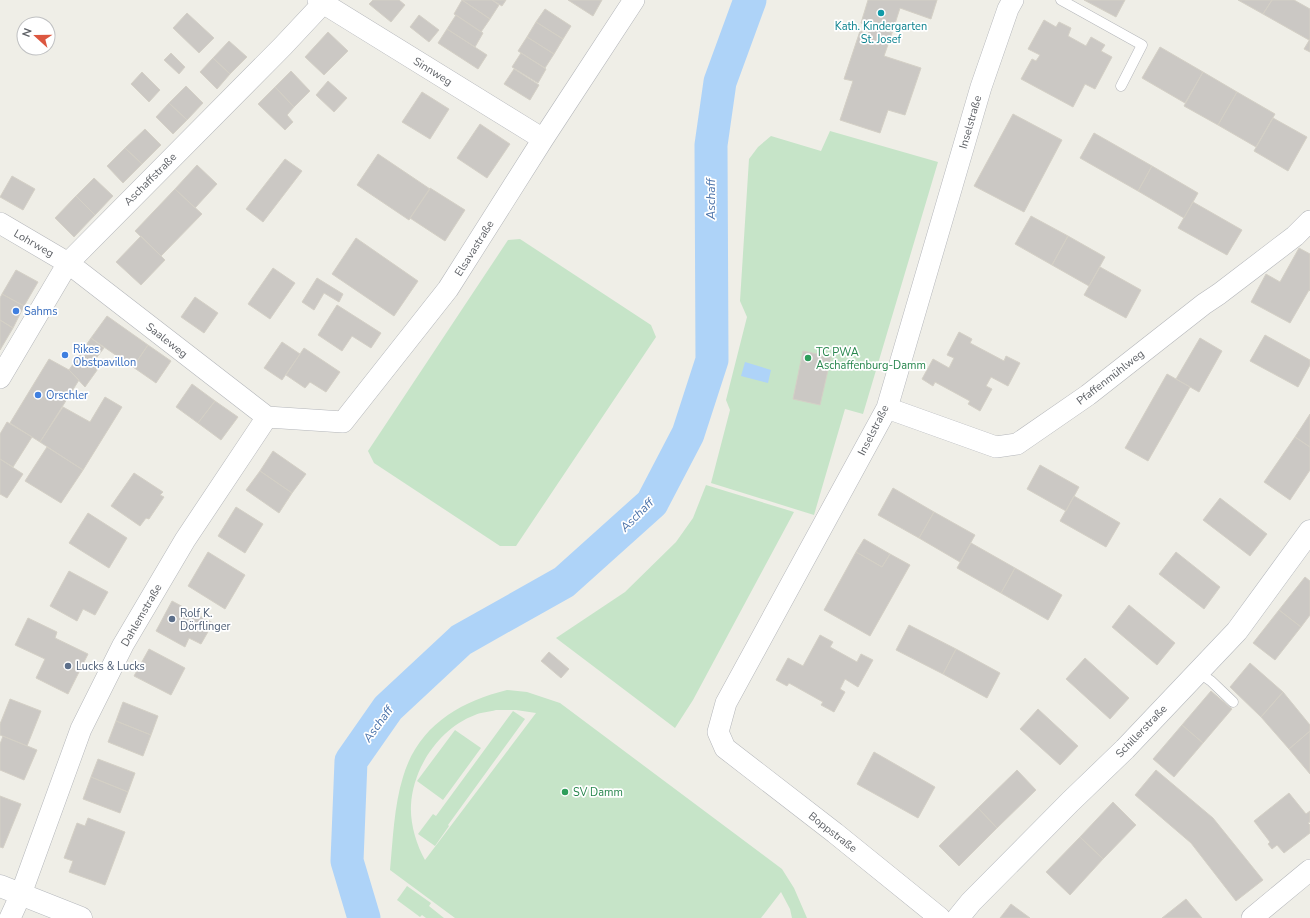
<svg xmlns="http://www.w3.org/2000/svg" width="1310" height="918" viewBox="0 0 1310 918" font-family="'Nunito Sans',sans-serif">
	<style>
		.green { fill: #c6e4c8; fill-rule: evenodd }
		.water { fill: #aed3f8 }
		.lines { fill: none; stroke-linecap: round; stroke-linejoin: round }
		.river { stroke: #aed3f8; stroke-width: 33 }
		.building { fill: #cbc8c4; stroke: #d4d0c6 }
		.lane-casing { stroke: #b4b6ba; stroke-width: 11 }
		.street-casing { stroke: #b4b6ba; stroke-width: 22 }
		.secondary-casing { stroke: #b5b8bd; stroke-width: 23 }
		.lane { stroke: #fff; stroke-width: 10 }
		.street { stroke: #fff; stroke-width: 21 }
		.secondary { stroke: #fff; stroke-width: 22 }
		.culture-dot { fill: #0f9aa8; stroke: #fff; stroke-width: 1.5 }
		.shop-dot { fill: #3f7fe0; stroke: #fff; stroke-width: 1.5 }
		.leisure-dot { fill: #2e9e5b; stroke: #fff; stroke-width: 1.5 }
		.service-dot { fill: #5c6f8a; stroke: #fff; stroke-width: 1.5 }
		.labels { text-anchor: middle; stroke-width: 3.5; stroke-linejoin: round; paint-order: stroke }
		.culture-label { font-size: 11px; fill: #0d838f; stroke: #fff }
		.street-label { font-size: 11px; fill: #5e6166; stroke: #fff }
		.shop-label { font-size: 11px; fill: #366cbe; stroke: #fff; text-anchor: start }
		.leisure-label { font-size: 11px; fill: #27864d; stroke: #fff; text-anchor: start }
		.service-label { font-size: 11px; fill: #4e5e75; stroke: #fff; text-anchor: start }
		.water-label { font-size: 12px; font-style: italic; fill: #4b73aa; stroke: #fff }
	</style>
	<rect width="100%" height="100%" fill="#efeee7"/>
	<path class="green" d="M830,131l108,31 -75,252 -18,-5 -31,106 -103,-32 19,-73 -4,-10 21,-83 -7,-16 9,-142 9,-12 13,-11 50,15z
		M520,239l131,86 5,12 -140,209h-16l-126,-83 -6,-12 140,-211z
		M706,485l88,27 -101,188 -18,28 -119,-90 69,-46 51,-50 17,-24z
		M507,690l20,2 33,11 222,166 12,19 13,30h-15l-2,-9 -9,-17 -20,26h-306l-65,-48c3,-31 4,-64 13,-93 15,-51 56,-75 104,-87zM496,710h20l20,3 -111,147c-9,-16 -15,-37 -14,-55 2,-38 29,-77 64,-90 6,-3 14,-3 21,-5z
		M513,711l12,8 -77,106 1,1 -14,20 -17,-12 15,-20 3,2z
		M455,730l26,18 -38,52 -26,-19z
		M407,886l24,17 -2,3 15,12h-18l-4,-3 -2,2 -23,-17z"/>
	<path class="water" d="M745,362l26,8 -3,13 -27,-7z"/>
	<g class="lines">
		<path class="river" d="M364,918l-17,-57 4,-100 37,-53 73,-68 103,-58 88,-79 36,-69 24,-74 -1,-215 9,-63 30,-82"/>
	</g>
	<path class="building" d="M373,0h26l6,5 -14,17 -22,-18z
		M462,0h30l7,5 -9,14z
		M462,0l28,19 -9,13 -27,-18z
		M492,0h14l-4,6z
		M568,0h34l-9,16z
		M868,0h69l-6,19 -31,-11 -8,25 -31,-10z
		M1084,0h41l-9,17z
		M1238,0h34l-9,14z
		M1272,0h22l16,9v30l-1,1 -46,-26z
		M545,9l26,17 -8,13 -27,-17z
		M187,13l27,25 -15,15 -26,-25z
		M419,15l20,15 -10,12 -19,-15z
		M456,15l27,18 -8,14 -28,-18z
		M1044,20l12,7 3,-5 12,6 -3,8 18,10 5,-9 14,8 -4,6 11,6 -17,32 -10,-5 -12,23 -52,-28 11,-20 4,2 4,-6 -12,-6z
		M536,22l27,17 -9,15 -27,-17z
		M871,26l21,7 -8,23 37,12 -16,47 -17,-5 -8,23 -40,-13 13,-39 -9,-2 16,-48 8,3z
		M447,29l40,26 -9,14 -40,-26z
		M328,32l20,19 -24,24 -19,-18z
		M527,37l27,17 -9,14 -27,-17z
		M1310,39v13l-6,-3z
		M229,41l18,16 -17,17 -17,-16z
		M1160,47l43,25 -18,31 -43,-25z
		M171,53l14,14 -6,7 -15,-14z
		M521,53l25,16 -8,14 -26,-16z
		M213,58l17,16 -13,15 -17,-17z
		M514,69l25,16 -9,15 -26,-16z
		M291,71l19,20 -16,16 -19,-20z
		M142,72l18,18 -11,12 -18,-18z
		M1203,72l34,20 -19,33 -34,-19z
		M328,81l19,17 -13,14 -18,-17z
		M186,86l17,17 -16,17 -18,-17z
		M275,87l19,20 -7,8 6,7 -8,8 -27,-26z
		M422,92l27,17 -19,30 -28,-17z
		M1237,92l38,22 -19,33 -38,-22z
		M169,103l18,17 -14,14 -17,-17z
		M1013,114l49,26 -38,72 -50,-26z
		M1273,118l34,19 -19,34 -34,-20z
		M480,124l30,20 -23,34 -30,-20z
		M145,129l16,16 -19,19 -17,-16z
		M1094,133l58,33 -14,25 -58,-33z
		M125,148l17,16 -19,19 -16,-17z
		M378,154l52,35 -21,31 -52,-35z
		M285,159l17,12 -39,51 -17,-13z
		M197,165l20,19 -22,24 -20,-19z
		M1152,166l46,27 -14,25 -46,-27z
		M12,176l23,13 -12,21 -23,-13z
		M94,178l19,18 -18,19 -19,-19z
		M430,188l35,22 -20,31 -35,-23z
		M175,189l27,25 -41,42 -26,-25z
		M76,196l19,19 -21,22 -19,-19z
		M1193,202l49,28 -15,25 -49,-27z
		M1031,216l37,20 -16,29 -37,-21z
		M141,236l24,24 -24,25 -25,-23z
		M1068,236l37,21 -16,29 -37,-21z
		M356,238l62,43 -24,35 -62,-42z
		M1299,248l11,6v37l-1,-1 -19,33 -39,-21 15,-28 14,8z
		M1100,267l41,23 -15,28 -42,-23z
		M273,268l22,15 -25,36 -22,-15z
		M16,270l22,12 -14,24 -22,-12z
		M317,278l26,16 -4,8 -15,-9 -10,17 -12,-8z
		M2,294l22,12 -11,22 -13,-8v-22z
		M195,297l23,16 -14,20 -23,-16z
		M337,305l44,28 -10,15 -19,-12 -10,15 -24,-16z
		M107,316l41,29 -15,22 -42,-29z
		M0,320l13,8 -13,22z
		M959,332l13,7 -2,4 34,18 2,-5 14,7 -12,23 -17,-9 -5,9 6,3 -12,22 -12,-7 2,-3 -35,-19 -2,4 -11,-7 11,-20 16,9 5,-10 -7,-3z
		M1265,335l45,25v5l-12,22 -48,-26z
		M91,338l13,10 -10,13 6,5 -15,21 -16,-17z
		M1200,338l22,13 -23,41 -23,-13z
		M282,342l18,12 -18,26 -18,-12z
		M148,345l23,16 -15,22 -23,-16z
		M304,348l36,24 -14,20 -16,-10 -5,6 -19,-13z
		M803,351l28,6 -11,48 -27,-6z
		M49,359l20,11 10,10 -39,62 -30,-19z
		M1167,374l23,13 -42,74 -23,-13z
		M192,384l23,17 -17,22 -22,-16z
		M105,397l17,10 -39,63 -43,-28 23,-35 27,15z
		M215,401l23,16 -17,23 -23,-17z
		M1310,414v33l-15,-10z
		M7,422l25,15 -19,30 -13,-8v-25z
		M1295,437l15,10v23l-20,30 -26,-18z
		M47,447l36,23 -22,33 -36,-22z
		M273,451l33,23 -14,19 -32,-22z
		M0,459l23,15 -16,24 -7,-4z
		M1040,465l39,22 -13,24 -39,-22z
		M260,471l32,22 -13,20 -33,-23z
		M134,473l29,19 -3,3 4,2 -15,22 -3,-1 -6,8 -29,-20z
		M893,488l41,24 -15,26 -41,-23z
		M1074,496l46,27 -14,24 -46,-26z
		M1220,498l47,36 -17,22 -47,-36z
		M236,507l27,17 -18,29 -27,-17z
		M934,512l41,23 -15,27 -41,-24z
		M88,513l39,25 -18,30 -40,-25z
		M864,539l26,15 -8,13 -26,-15z
		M971,543l44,25 -14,25 -44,-25z
		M208,552l37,23 -20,34 -37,-23z
		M856,552l26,15 8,-13 20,11 -40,71 -46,-26z
		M1176,552l44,35 -16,22 -45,-35z
		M1015,568l47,27 -14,25 -47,-27z
		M69,571l39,21 -13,23 -12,-6 -6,12 -27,-15z
		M1305,577l5,4v34l-9,12 -22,-17z
		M172,601l41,22 -12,21 -12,-6 -4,9 -29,-16z
		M1129,605l46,38 -18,22 -45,-38z
		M1279,610l22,17 -26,33 -22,-17z
		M28,618l29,14 -2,6 33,16 -20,40 -32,-16 9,-19 -30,-14z
		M909,625l47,24 -13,25 -47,-24z
		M820,635l13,7 -3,5 27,15 4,-8 12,6 -15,27 -13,-8 -5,10 5,3 -11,20 -13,-7 2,-3 -34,-19 -2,3 -11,-6 12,-22 15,8z
		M149,649l36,19 -14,27 -37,-19z
		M956,649l44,24 -13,25 -44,-24z
		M549,652l20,17 -8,9 -20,-17z
		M1085,658l44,40 -19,21 -44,-40z
		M1250,663l33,29 -22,25 -31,-30z
		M1211,691l21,18 -29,34 -21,-18z
		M1283,692l27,33v6l-21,18 -28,-32z
		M10,699l31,12 -14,35 -27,-11v-11z
		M123,702l35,14 -7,19 -35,-14z
		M1038,709l40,37 -18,19 -40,-36z
		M116,721l35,14 -8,21 -35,-14z
		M1182,725l21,18 -29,34 -21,-18z
		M1310,731v43l-21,-25z
		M3,736l34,14 -13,30 -24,-10v-26z
		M874,752l61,35 -17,31 -61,-34z
		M98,759l37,14 -7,19 -37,-15z
		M1017,770l19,20 -39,38 -19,-20z
		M1156,770l57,48 50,62 -27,21 -45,-58 -56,-48z
		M91,777l37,15 -8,21 -37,-14z
		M1289,793l17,21 4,-3v11l-2,1 2,2v8l-26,20 -7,-8 -5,4 -4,-5 2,-2 -16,-21z
		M0,796l21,8 -18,44 -3,-1z
		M1113,802l23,23 -33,34 -23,-22z
		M978,808l19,20 -38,38 -20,-20z
		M88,818l37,14 -20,53 -36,-13 4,-11 -9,-3 13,-35 8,3z
		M1080,837l23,22 -33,36 -24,-23z
		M1186,899l16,19h-40z
		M1011,904l19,14h-30z"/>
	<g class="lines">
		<g class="lane-casing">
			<path id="lane" d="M1061,0l81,45 -21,41
				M1198,672l13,9 22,21"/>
		</g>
		<g class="street-casing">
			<path id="street" d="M318,0l225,139
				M0,223l68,40 199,154
				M0,378l68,-115 215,-217 43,-46
				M887,408l109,39 21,-3 71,-49 116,-91 15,-10 76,-58 15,-15
				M267,417l76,5 105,-133 95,-150 91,-139
				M10,918l11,-24 60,-165 42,-84 62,-105 82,-123
				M940,918l-105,-85 -110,-85 -7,-16 8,-29 161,-295 94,-321 27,-78 5,-9
				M1252,918l58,-48"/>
		</g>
		<g class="secondary-casing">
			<path id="secondary" d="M0,886l81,32
				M958,918l13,-16 99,-100 55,-53 112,-118 73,-100"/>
		</g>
		<use href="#lane" class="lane"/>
		<use href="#street" class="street"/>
		<use href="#secondary" class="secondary"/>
	</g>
	<circle class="culture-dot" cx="881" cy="13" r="4"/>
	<g class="shop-dot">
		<circle cx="16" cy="311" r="4"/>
		<circle cx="65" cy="355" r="4"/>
		<circle cx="38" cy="395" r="4"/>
	</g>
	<g class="leisure-dot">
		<circle cx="808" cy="358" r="4"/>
		<circle cx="565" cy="792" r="4"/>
	</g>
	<g class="service-dot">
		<circle cx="172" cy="619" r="4"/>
		<circle cx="68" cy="666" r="4"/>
	</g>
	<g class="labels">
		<g class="culture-label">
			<text x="881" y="30">Kath. Kindergarten<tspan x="881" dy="13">St. Josef</tspan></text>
		</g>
		<g class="street-label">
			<text transform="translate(433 71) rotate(32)" y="4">Sinnweg</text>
			<text transform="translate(970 122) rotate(-74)" y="4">Inselstraße</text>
			<text transform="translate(150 179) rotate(-45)" y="4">Aschaffstraße</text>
			<text transform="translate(34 243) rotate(30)" y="4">Lohrweg</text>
			<text transform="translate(474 248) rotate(-58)" y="4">Elsavastraße</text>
			<text transform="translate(167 340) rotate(38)" y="4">Saaleweg</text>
			<text transform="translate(1110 377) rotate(-38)" y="4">Pfaffenmühlweg</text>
			<text transform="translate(873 430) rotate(-63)" y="4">Inselstraße</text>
			<text transform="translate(141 615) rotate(-60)" y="4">Dahlemstraße</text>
			<text transform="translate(1141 731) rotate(-46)" y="4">Schillerstraße</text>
			<text transform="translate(833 832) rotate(38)" y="4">Boppstraße</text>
		</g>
		<g class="shop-label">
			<text x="24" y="315">Sahms</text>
			<text x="73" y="353">Rikes<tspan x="73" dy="13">Obstpavillon</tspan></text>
			<text x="46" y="399">Orschler</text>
		</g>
		<g class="leisure-label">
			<text x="816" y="356">TC PWA<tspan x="816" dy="13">Aschaffenburg-Damm</tspan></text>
			<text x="573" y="796">SV Damm</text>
		</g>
		<g class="service-label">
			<text x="180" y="617">Rolf K.<tspan x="180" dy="13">Dörflinger</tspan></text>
			<text x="76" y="670">Lucks &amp; Lucks</text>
		</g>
		<g class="water-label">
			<text transform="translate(711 199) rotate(-90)" y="4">Aschaff</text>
			<text transform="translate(637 515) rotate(-45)" y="4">Aschaff</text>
			<text transform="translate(378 724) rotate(-54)" y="4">Aschaff</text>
		</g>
	</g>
	<g transform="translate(36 36) rotate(291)"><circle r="19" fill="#ffffff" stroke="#bfc0c2"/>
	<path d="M0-3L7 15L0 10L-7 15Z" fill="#dc5740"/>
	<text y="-6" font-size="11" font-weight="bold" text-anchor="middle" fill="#5e6166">N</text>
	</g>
</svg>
